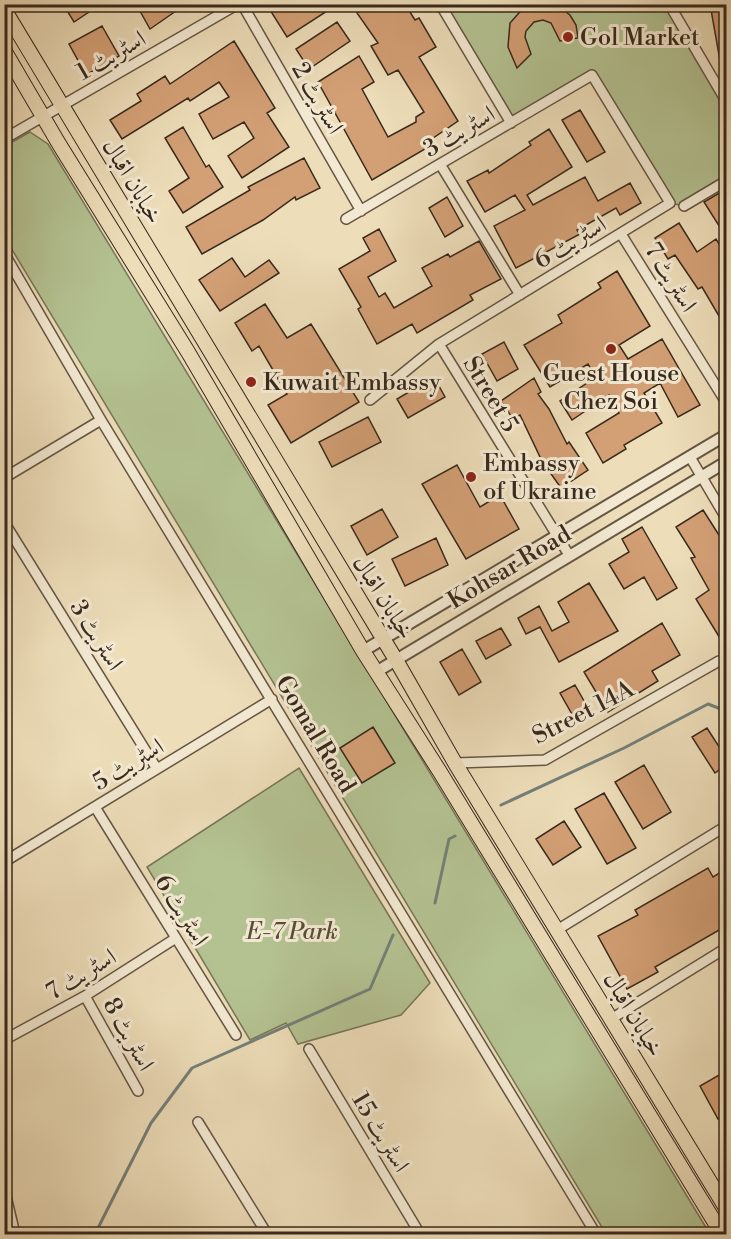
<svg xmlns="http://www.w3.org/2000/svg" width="731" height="1239" viewBox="0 0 731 1239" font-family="'Libre Bodoni',Amiri,serif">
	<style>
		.green { fill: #b4c292; stroke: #767658; stroke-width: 1.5 }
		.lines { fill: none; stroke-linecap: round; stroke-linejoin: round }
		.stream { stroke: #738079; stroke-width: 3 }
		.building { fill: #d39f75; stroke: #38291d; stroke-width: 1.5 }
		.minor-casing { stroke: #655644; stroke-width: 12 }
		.tertiary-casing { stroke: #655644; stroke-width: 14 }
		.primary-casing { stroke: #38291d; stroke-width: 16 }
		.minor { stroke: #f3e9d2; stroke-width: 9 }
		.tertiary { stroke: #f3e9d2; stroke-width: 10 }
		.primary { stroke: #edddb9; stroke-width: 14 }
		.poi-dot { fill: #8f2418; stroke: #f3e9d2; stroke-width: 2 }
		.labels { text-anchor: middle; stroke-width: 6; stroke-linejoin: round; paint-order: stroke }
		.poi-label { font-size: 24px; fill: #38291d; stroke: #f3e9d2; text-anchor: start }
		.street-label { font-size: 24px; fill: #38291d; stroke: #f3e9d2 }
		.park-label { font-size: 24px; font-style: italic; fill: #574f3a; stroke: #f3e9d2 }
	</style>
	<rect width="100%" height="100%" fill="#edddb9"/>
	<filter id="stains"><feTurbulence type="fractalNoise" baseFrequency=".00333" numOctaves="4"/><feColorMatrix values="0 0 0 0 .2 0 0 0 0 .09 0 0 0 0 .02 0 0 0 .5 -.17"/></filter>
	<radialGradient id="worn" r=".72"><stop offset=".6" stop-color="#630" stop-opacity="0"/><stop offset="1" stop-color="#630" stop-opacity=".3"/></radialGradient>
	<path class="green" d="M440,5h229l57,96v80l-42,25 -14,-3 -78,-127 -81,47z
		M30,132l18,12 662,1090h-104l-601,-996v-92z
		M299,768l131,215 -29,32 -103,29 -12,-21 -36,17 -103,-173z"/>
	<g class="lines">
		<path class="stream" d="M501,805l123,-57 84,-44 18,7
			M435,903l14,-64 6,-3
			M95,1234l56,-111 41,-55 178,-79 23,-54"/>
	</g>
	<path class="building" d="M63,4h38l-27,18z
		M136,4h50l-36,25z
		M278,4h60l-51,33 -17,-27z
		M370,4h35l10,16 4,-2 17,29 -17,10 39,64 -35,24 2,4 -53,31 -54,-98 41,-26 15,26 -12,7 26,48 28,-15v-5l8,-5 -26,-42 -10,5 -17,-29 7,-3 -21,-30z
		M555,4l15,11 6,10 2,13 -18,3 -9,-18 -8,-3 -9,2 -8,9 -1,6 6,17 -14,14 -9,-21 2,-24 16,-18z
		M710,4h16v67l-4,1z
		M337,22l13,19 -41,28 -13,-20z
		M102,26l17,30 -33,19 -17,-31z
		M234,41l41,67 -8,5 22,34 -47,31 -14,-22 26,-18 -10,-16 -31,17 -14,-25 30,-17 -10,-15 -29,19 -2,-3 -66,41 -12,-19 31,-19 -4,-7 28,-18 5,8z
		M580,110l25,42 -18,10 -25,-42z
		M183,127l23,40 3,-2 14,22 -40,26 -14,-22 20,-13 -24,-40z
		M549,129l23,38 -45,28 6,10 52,-28 13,24 32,-18 11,20 -21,12 -4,-7 -39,22 3,4 -64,34 -22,-42 31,-16 -10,-15 -30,17 -18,-31 21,-11 1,3 42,-28 -2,-3z
		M304,158l16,30 -24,12 -1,-3 -32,23 -61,34 -16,-27 64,-37 -2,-3z
		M726,189v36l-5,4 -17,-27z
		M447,197l16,29 -18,11 -16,-29z
		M679,223l18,29 19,-13 10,16v73l-24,-41 -4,2 -23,-34 -7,4 -13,-21z
		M379,229l17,32 -28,16 11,20 6,-4 9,15 38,-22 -10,-18 26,-14 2,3 29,-16 22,38 -31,16 3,5 -56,33 -5,-9 -35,20 -19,-35 3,-2 -22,-38 31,-18 -7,-13z
		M232,258l13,19 24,-17 10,13 -59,38 -21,-31z
		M617,271l33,55 -31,19 9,14 34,-20 38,66 -22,12 -18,-34 -16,10 18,30 -38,22 2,4 -23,14 -17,-30 33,-20 -10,-18 -37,25 -12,-19 36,-24 -8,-13 -38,23 -26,-42 38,-22 -4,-8 43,-27 -3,-5z
		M265,304l22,34 24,-14 48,78 -68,41 -23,-38 19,-11 -28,-48 -7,5 -17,-28z
		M504,342l14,27 -21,12 -15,-27z
		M434,377l11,20 -37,21 -11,-19z
		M534,378l7,14 -3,2 11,15 18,35 2,-2 19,28 -27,18 -19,-27 -22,-46 -7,4 -12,-18z
		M368,417l13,25 -49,25 -13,-25z
		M457,465l23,42 20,-12 19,34 -53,30 -44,-75z
		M382,509l16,28 -31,18 -16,-29z
		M703,510l23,36v102l-30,-49 13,-9 -18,-32 4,-1 -19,-30z
		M642,527l35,61 -20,12 -13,-23 -20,12 -15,-25 20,-12 -7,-13z
		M436,538l12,27 -43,21 -13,-27z
		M589,583l29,48 -59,31 -19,-35 -14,7 -8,-16 21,-12 13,25 17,-9 -11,-20z
		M662,623l18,32 -28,16 6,10 -50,31 -24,-40z
		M501,628l10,17 -25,14 -10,-18z
		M462,649l19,33 -22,13 -19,-33z
		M575,685l17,30 -15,8 -17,-30z
		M373,727l22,36 -33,20 -22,-35z
		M707,728l16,25 3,-2v14l-11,8 -23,-36z
		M644,765l27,47 -28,17 -28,-47z
		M604,793l32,55 -29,16 -32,-55z
		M564,821l17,26 -28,18 -17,-26z
		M708,868l5,9 13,-8v57l-71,41 3,5 -31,17 -29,-53 40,-21 -3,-5z
		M726,1071v44l-8,4 -18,-33z"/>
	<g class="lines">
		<g class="minor-casing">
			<path id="minor" d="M242,4l119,207
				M440,4l71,119
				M669,4l57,97
				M4,139l234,-135
				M440,164l80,131
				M684,206l42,-25
				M346,219l246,-144 78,128 -231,141 -69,56
				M621,234l105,168
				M4,253l97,167 495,814
				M439,344l130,211
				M690,457l36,61
				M4,478l97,-58
				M4,522l153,247
				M455,763l90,-3 174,-99
				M95,807l141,228
				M4,862l268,-163
				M557,930l169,-104
				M85,996l53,95
				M611,1019l115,-71
				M4,1040l81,-44 91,-58
				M309,1049l111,185
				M198,1122l69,112
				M4,1188l11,46"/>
		</g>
		<g class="tertiary-casing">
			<path id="tertiary" d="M363,651l363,-216
				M376,672l350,-210"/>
		</g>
		<g class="primary-casing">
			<path id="primary" d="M4,9l392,651 59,103 271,445
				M4,50l55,94 129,208 175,299 77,121 282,462"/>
		</g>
		<use href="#minor" class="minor"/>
		<use href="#tertiary" class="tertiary"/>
		<use href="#primary" class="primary"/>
	</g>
	<g class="poi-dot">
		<circle cx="568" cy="37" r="6"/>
		<circle cx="611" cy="349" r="6"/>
		<circle cx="251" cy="382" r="6"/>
		<circle cx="471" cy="477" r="6"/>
	</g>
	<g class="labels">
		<g class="poi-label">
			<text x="580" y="45">Gol Market</text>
			<text x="611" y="381" text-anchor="middle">Guest House<tspan x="611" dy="28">Chez Soi</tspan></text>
			<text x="263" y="390">Kuwait Embassy</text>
			<text x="483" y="471">Embassy<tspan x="483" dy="28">of Ukraine</tspan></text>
		</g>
		<g class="street-label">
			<text transform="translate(111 55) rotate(-30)" y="8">اسٹریٹ 1</text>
			<text transform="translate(318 98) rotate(60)" y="8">اسٹریٹ 2</text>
			<text transform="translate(459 131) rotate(-30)" y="8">اسٹریٹ 3</text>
			<text transform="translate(133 181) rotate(59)" y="8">خیابان اقبال</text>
			<text transform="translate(570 242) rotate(-31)" y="8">اسٹریٹ 6</text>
			<text transform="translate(671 277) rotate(58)" y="8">اسٹریٹ 7</text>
			<text transform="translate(491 394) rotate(59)" y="8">Street 5</text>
			<text transform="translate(509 567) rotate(-31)" y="8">Kohsar Road</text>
			<text transform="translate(384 597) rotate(58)" y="8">خیابان اقبال</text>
			<text transform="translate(97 635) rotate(58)" y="8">اسٹریٹ 3</text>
			<text transform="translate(583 712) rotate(-27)" y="8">Street 14A</text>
			<text transform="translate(316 734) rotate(59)" y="8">Gomal Road</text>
			<text transform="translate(128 764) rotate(-31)" y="8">اسٹریٹ 5</text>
			<text transform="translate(182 910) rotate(58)" y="8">اسٹریٹ 6</text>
			<text transform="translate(81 974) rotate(-31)" y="8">اسٹریٹ 7</text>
			<text transform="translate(634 1014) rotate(59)" y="8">خیابان اقبال</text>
			<text transform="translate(129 1034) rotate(61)" y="8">اسٹریٹ 8</text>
			<text transform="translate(381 1132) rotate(59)" y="8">اسٹریٹ 15</text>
		</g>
		<g class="park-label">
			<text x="292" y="939">E-7 Park</text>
		</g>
	</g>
	<rect width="731" height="1239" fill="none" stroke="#edddb9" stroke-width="24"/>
	<rect x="6" y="6" width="719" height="1227" fill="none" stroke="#38291d" stroke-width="3"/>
	<rect x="12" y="12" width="707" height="1215" fill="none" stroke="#38291d" stroke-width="1.5"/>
	<rect width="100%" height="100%" filter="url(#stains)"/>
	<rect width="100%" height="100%" fill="url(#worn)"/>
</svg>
